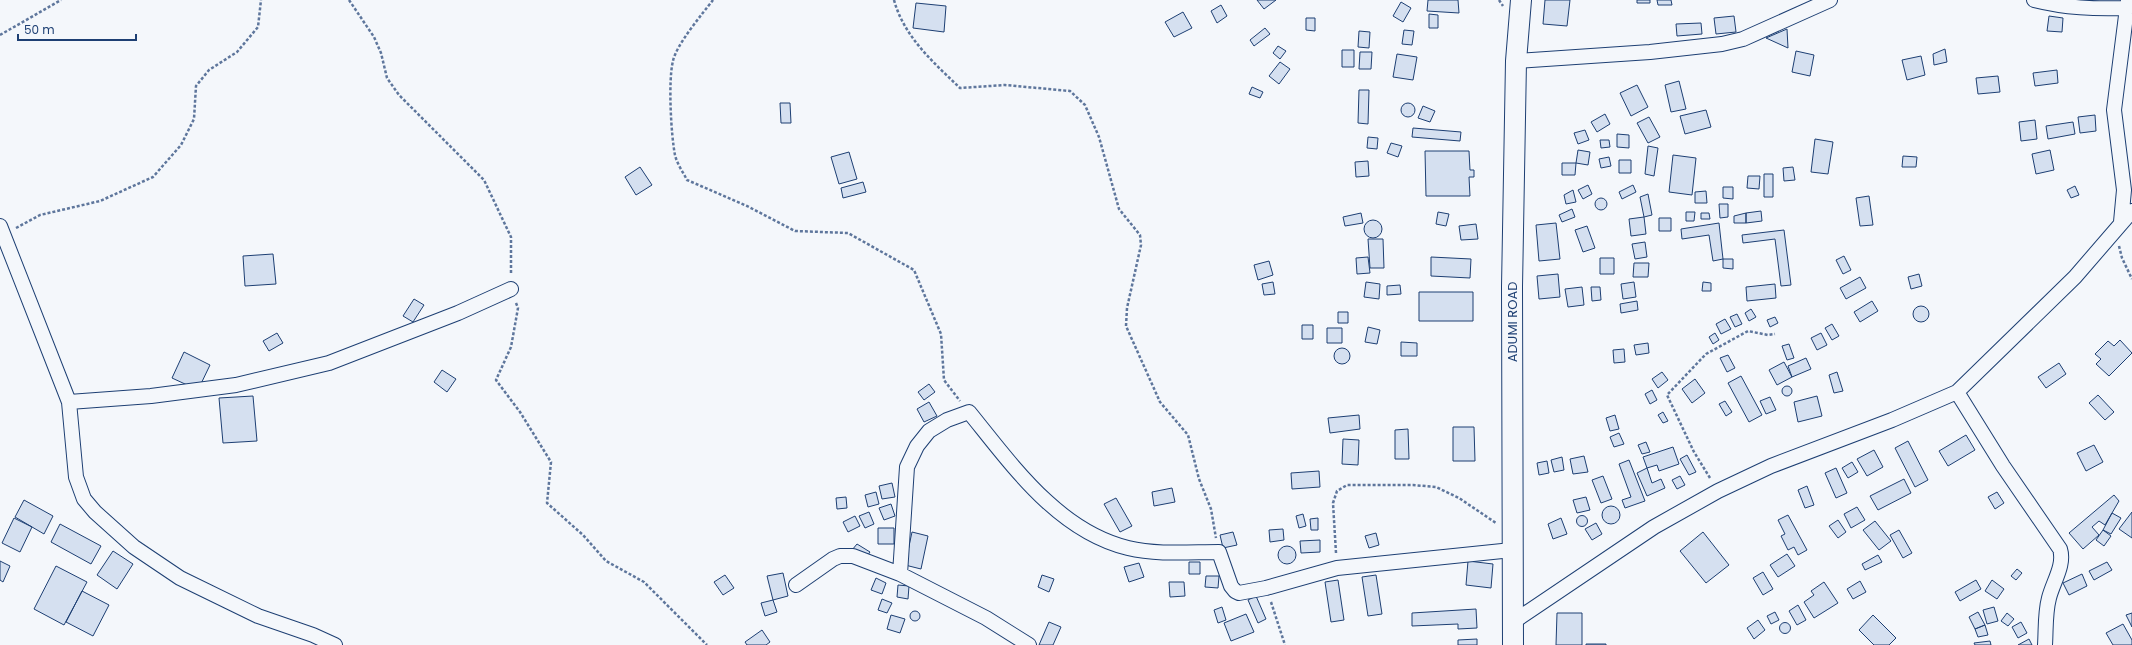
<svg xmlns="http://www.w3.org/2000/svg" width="2132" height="645" viewBox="0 0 2132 645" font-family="Poppins,sans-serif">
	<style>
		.building { fill: #d5e0f0; stroke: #1d3f73 }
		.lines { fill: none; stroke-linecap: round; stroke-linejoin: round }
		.street-casing { stroke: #1d3f73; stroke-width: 16 }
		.secondary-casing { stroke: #1d3f73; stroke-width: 22 }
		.path { stroke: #5e769c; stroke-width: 2.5; stroke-dasharray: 3 2; stroke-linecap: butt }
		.street { stroke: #f4f7fb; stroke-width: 14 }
		.secondary { stroke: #f4f7fb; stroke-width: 20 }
		.labels { text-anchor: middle; stroke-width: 3; stroke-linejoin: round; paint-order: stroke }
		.street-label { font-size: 13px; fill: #1d3f73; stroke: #f4f7fb }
	</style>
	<rect width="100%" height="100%" fill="#f4f7fb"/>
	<path class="building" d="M1257,0h19l-12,9z
		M1428,0h30l1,13 -32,-2z
		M1545,0h25l-3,26 -24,-2z
		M1637,0h13v3h-13z
		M1657,0h14l1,5h-14z
		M1401,2l10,6 -8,14 -10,-6z
		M916,3l30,3 -2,26 -31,-4z
		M1221,5l6,11 -10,7 -6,-12z
		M1183,12l9,16 -18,9 -9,-15z
		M1429,14l9,1v13h-9z
		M1734,16l2,16 -20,2 -2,-16z
		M2049,16l14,2 -1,14 -15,-1z
		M1306,18h9v13l-9,-1z
		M1701,23l1,11 -25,2 -1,-12z
		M1265,28l5,6 -16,12 -4,-6z
		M1787,29l1,19 -22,-10z
		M1404,30l10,1 -2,14 -10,-1z
		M1359,31l11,1 -1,16 -11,-1z
		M1278,46l8,5 -6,8 -7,-6z
		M1945,49l2,13 -13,3 -1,-11z
		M1342,50h12v17h-12z
		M1796,51l18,4 -4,21 -18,-4z
		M1360,52h12l-1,17h-12z
		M1397,54l20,3 -4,23 -20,-3z
		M1921,56l4,19 -18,5 -5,-20z
		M1280,62l10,7 -11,15 -10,-8z
		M2057,70l1,13 -23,3 -2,-13z
		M1998,76l2,16 -22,2 -2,-16z
		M1679,81l7,28 -15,3 -6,-27z
		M1637,85l11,22 -17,9 -11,-23z
		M1252,87l11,5 -3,6 -11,-4z
		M1359,90h10l-1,34 -10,-1z
		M780,103h10l1,20h-10z
		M1401 110a7 7 0 1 1 14 0a7 7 0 1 1-14 0Z
		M1423,106l12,5 -5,11 -12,-4z
		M1706,110l5,17 -26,7 -5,-18z
		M1605,114l5,10 -13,8 -6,-10z
		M2095,115l1,16 -16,2 -2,-16z
		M1649,117l11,20 -12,6 -11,-20z
		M2035,120l2,19 -16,2 -2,-19z
		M2073,122l2,12 -27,5 -2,-13z
		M1413,128l48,4 -1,9 -48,-4z
		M1585,130l4,10 -11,4 -4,-11z
		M1617,134l12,1v13l-12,-1z
		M1368,137l10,1 -1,11 -10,-1z
		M1815,139l18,3 -5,32 -17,-2z
		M1600,140h9l1,7 -9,1z
		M1391,143l11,3 -4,11 -11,-4z
		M1648,146l10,2 -4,28 -9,-2z
		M1578,150l12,2 -2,13 -12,-2z
		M2050,150l4,20 -18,4 -4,-20z
		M1425,151h44l1,19h4v7h-5l1,19h-44z
		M849,152l8,27 -18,5 -8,-27z
		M1673,155l23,3 -4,37 -23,-3z
		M1903,156l14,1 -1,10h-14z
		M1609,157l2,9 -10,2 -2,-9z
		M1619,160h12v13h-12z
		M1368,161l1,15 -13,1 -1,-15z
		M1562,163h14l-1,12h-13z
		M640,167l12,18 -16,10 -11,-18z
		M1793,167l2,13 -11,1 -1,-13z
		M1764,174h9v23h-9z
		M1748,176h12l-1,13 -12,-1z
		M863,182l3,10 -23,6 -2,-10z
		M1588,185l4,9 -9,5 -5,-9z
		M1633,185l3,7 -14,7 -3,-7z
		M2075,186l4,9 -8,3 -4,-8z
		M1723,187h10v12l-10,-1z
		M1573,190l3,12 -10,2 -2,-9z
		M1706,191l1,12h-12v-11z
		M1648,194l4,21 -8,2 -4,-20z
		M1869,196l4,29 -13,1 -4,-28z
		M1595 204a6 6 0 1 1 12 0a6 6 0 1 1-12 0Z
		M1719,204h9v13l-8,1z
		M1572,209l3,8 -13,5 -3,-7z
		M1761,211l1,10 -16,2v-10z
		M1438,212l11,2 -3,12 -10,-2z
		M1686,212h9l-1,9h-8z
		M1361,213l2,10 -18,3 -2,-9z
		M1701,213h8l1,6h-9z
		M1746,213v10h-12v-7z
		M1644,217l2,17 -15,2 -2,-17z
		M1659,218h12v13h-12z
		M1364 229a9 9 0 1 1 18 0a9 9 0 1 1-18 0Z
		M1556,223l4,36 -21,2 -3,-36z
		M1719,223l4,36 -10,2 -4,-26 -27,4 -1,-10z
		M1476,224l2,15 -17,1 -2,-14z
		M1587,226l8,22 -12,4 -8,-22z
		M1784,230l7,55 -10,1 -6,-47 -32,4 -1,-8z
		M1368,239h15l1,29h-14z
		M1645,242l2,15 -12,2 -3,-15z
		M273,254l3,30 -31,2 -2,-30z
		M1844,256l7,14 -8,4 -7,-14z
		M1368,257l2,16 -13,1 -1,-16z
		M1431,257l40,2 -1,19 -39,-2z
		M1600,258h14v16h-14z
		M1723,259h10v10l-10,-1z
		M1269,261l4,14 -15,5 -4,-15z
		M1634,263h15l-1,14h-15z
		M1558,274l2,23 -21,2 -2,-23z
		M1919,274l3,12 -11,3 -3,-12z
		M1860,277l6,11 -20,11 -6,-11z
		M1273,282l2,12 -11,1 -2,-11z
		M1366,282l14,2 -1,15 -15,-2z
		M1634,282l2,15 -13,2 -2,-15z
		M1703,282l8,1v8h-9z
		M1775,284l1,14 -29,3 -1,-14z
		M1400,285l1,9 -14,1v-9z
		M1582,287l2,18 -16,2 -3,-18z
		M1591,287h9l1,13 -9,1z
		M1419,292h54v29h-54z
		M414,299l10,6 -11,17 -10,-6z
		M1637,301l1,9 -17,3 -1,-9z
		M1872,301l6,10 -18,11 -6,-10z
		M1913 314a8 8 0 1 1 16 0a8 8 0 1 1-16 0Z
		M1751,309l5,8 -7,4 -4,-8z
		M1338,312h10v11h-10z
		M1737,314l5,10 -7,3 -5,-10z
		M1775,317l3,6 -8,4 -3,-7z
		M1725,319l6,10 -10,5 -5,-10z
		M1832,324l7,12 -7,4 -7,-12z
		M1302,325h11v14h-11z
		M1368,327l12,3 -3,14 -12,-2z
		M1327,328h15v15h-15z
		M277,333l6,10 -14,8 -6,-10z
		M1715,333l4,7 -6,4 -4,-7z
		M1821,333l6,12 -10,5 -6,-12z
		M2120,340l12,13 -23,23 -13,-12 5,-5 -6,-5 13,-13 6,5z
		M1401,342l16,1v13h-16z
		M1648,343l1,10 -13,2 -2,-10z
		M1789,344l5,14 -7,2 -5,-14z
		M1334 356a8 8 0 1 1 16 0a8 8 0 1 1-16 0Z
		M1624,349l1,13 -11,1 -1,-13z
		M184,352l26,13 -12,25 -26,-12z
		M1728,355l7,13 -8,4 -7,-14z
		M1806,358l5,11 -19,8 -4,-11z
		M1784,362l8,15 -15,8 -8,-15z
		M2059,363l7,11 -20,14 -8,-11z
		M442,370l14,9 -9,13 -13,-10z
		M1662,372l6,8 -10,8 -6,-9z
		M1837,372l6,19 -9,2 -5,-18z
		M1741,376l21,39 -13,7 -21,-39z
		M1695,379l10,14 -13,10 -10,-14z
		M929,384l6,8 -11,8 -6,-8z
		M1782 391a5 5 0 1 1 10 0a5 5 0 1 1-10 0Z
		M1652,390l5,10 -7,4 -5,-10z
		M2098,395l16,17 -9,8 -16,-17z
		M253,396l4,45 -34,2 -4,-45z
		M1817,396l5,20 -24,6 -4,-20z
		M1770,397l6,13 -10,4 -6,-13z
		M1725,401l7,11 -6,4 -7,-12z
		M929,402l8,14 -13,6 -7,-13z
		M1663,412l5,9 -5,2 -5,-8z
		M1359,415l1,14 -30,4 -2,-15z
		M1615,415l4,14 -9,2 -4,-13z
		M1453,427h21l1,34h-22z
		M1408,429l1,30h-14v-29z
		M1619,433l5,11 -10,3 -4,-10z
		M1966,435l9,15 -27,16 -9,-15z
		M1343,439l16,1 -1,25 -16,-1z
		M1908,441l20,39 -13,7 -20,-39z
		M1646,442l4,10 -8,2 -4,-9z
		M2094,445l9,17 -17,9 -9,-18z
		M1673,447l6,17 -20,7 -2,-6 -10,3 -4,-11z
		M1874,450l9,17 -16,9 -10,-17z
		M1687,455l9,17 -7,3 -9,-16z
		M1584,456l4,16 -15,2 -3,-15z
		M1562,457l2,13 -10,2 -3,-12z
		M1629,460l16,41 -20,7 -3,-8 9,-3 -12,-33z
		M1547,461l2,12 -10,2 -2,-12z
		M1852,462l6,10 -10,6 -6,-10z
		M1647,468l5,15 9,-4 4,9 -18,8 -10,-23z
		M1836,468l11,25 -11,5 -11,-25z
		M1319,471l1,16 -28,2 -1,-16z
		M1603,476l9,23 -11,4 -9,-23z
		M1680,476l5,9 -8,4 -5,-9z
		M1904,479l7,14 -33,17 -8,-14z
		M892,483l3,14 -13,2 -3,-13z
		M1807,486l7,19 -9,3 -7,-18z
		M1172,488l3,14 -21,4 -2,-14z
		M876,492l3,12 -11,3 -3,-12z
		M1997,492l7,11 -9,6 -7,-12z
		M2114,495l5,6 -14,24 -6,-4 -7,6 7,8 -16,14 -14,-16z
		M846,497l1,11 -10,1 -1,-11z
		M1586,497l4,13 -13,3 -4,-13z
		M1116,498l16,28 -12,6 -16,-28z
		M24,500l29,16 -9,18 -29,-17z
		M891,504l4,12 -11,4 -5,-12z
		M1602 515a9 9 0 1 1 18 0a9 9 0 1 1-18 0Z
		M1857,507l8,13 -14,8 -7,-14z
		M869,512l5,12 -9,4 -6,-12z
		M2132,512v26l-13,-9z
		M2112,513l9,5 -10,16 -8,-4z
		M1303,514l3,12 -7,2 -3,-12z
		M1788,515l19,35 -9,5 -4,-8 -6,3 -7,-14 4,-2 -7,-14z
		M1576.5 521a5.5 5.5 0 1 1 11 0a5.5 5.5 0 1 1-11 0Z
		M855,516l5,10 -12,6 -5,-10z
		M14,518l18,9 -12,25 -18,-9z
		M1318,518v12h-7l-1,-11z
		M1561,518l6,16 -14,5 -5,-15z
		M1838,520l8,12 -8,6 -9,-12z
		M1875,521l16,20 -12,9 -16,-20z
		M1596,523l6,11 -10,6 -7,-11z
		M60,524l41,22 -10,18 -40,-22z
		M878,528h16v16h-16z
		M1283,529l1,11 -14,2 -1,-12z
		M1899,530l13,23 -9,5 -13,-23z
		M2103,530l8,6 -7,10 -8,-6z
		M912,532l16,4 -7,33 -16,-4z
		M1233,532l4,13 -14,3 -3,-13z
		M1703,532l26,33 -23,18 -26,-32z
		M1376,533l3,12 -10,3 -4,-12z
		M1320,540v12l-19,1 -1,-12z
		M857,544l13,8 -5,7 -13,-9z
		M1278 555a9 9 0 1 1 18 0a9 9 0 1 1-18 0Z
		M113,551l20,13 -16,25 -20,-14z
		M1787,554l8,12 -17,11 -8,-12z
		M1878,555l4,7 -17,8 -3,-6z
		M0,561l10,5 -7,16 -3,-2z
		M1468,561l25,3 -2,24 -25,-3z
		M1189,562h11v12h-11z
		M2107,562l5,8 -18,10 -5,-9z
		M1139,563l5,14 -15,5 -5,-15z
		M56,566l31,16 -23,43 -30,-16z
		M2017,569l5,4 -6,7 -5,-4z
		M1763,572l10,17 -10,6 -10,-17z
		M783,573l5,23 -15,4 -6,-24z
		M2082,574l5,12 -18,9 -6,-12z
		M725,575l9,13 -11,7 -9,-13z
		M1042,575l12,4 -5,13 -11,-5z
		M1376,575l6,39 -14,2 -6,-39z
		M1206,576h13l-1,12 -13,-1z
		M876,578l10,5 -4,11 -11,-4z
		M1338,580l6,40 -13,2 -6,-40z
		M1976,580l5,9 -21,12 -5,-9z
		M1992,580l12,9 -7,10 -12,-8z
		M1860,581l6,11 -13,7 -6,-10z
		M1169,582h15l1,14 -15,1z
		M1824,582l14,21 -24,15 -10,-16 10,-7 -3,-4z
		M898,585l11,1 -1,13 -11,-2z
		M82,591l27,14 -16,31 -27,-14z
		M1256,596l10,23 -8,4 -10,-23z
		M882,599l10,4 -5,10 -9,-3z
		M773,600l4,12 -12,4 -4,-13z
		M1798,605l8,15 -9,5 -8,-14z
		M1222,607l4,13 -8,3 -4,-13z
		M1994,607l4,14 -11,3 -4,-14z
		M1476,609l1,19 -19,1v-5l-46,2v-13z
		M910 616a5 5 0 1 1 10 0a5 5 0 1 1-10 0Z
		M1775,612l4,8 -8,4 -4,-8z
		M1978,612l7,13 -10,4 -6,-12z
		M1557,613h25v32h-26z
		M2007,613l7,6 -6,7 -7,-5z
		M2132,613v14l-6,-12z
		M1246,614l8,18 -23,9 -7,-18z
		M891,615l14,4 -5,14 -13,-4z
		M1873,615l23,23 -7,7h-15l-15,-15z
		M1758,620l7,10 -11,9 -7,-11z
		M1049,622l12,5 -8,18h-14z
		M2021,622l6,11 -9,5 -6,-11z
		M1779.5 628a5.5 5.5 0 1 1 11 0a5.5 5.5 0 1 1-11 0Z
		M2123,624l9,16v5h-19l-7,-12z
		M1985,625l3,10 -10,2 -3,-8z
		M762,630l8,12 -4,3h-19l-2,-3z
		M1477,639v6h-19v-5z
		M2029,639l3,6h-14z
		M1990,641l1,4h-16l-1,-2z
		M1586,644h20v1h-20z"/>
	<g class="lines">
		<g class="street-casing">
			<path id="street" d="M2034,0c32,8 60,9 93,8
				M1516,61l134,-9 72,-8 21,-5 87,-39
				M2121,222l3,-32 -10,-80 14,-110
				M0,226l69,176 7,75 8,22 11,13 39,35 46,31 78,38 55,19 22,10
				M1957,392l118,-115 57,-66
				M69,402l82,-6 85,-11 93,-22 129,-50 53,-24
				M900,574l7,-107 10,-21 12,-15 18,-11 22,-8c43,53 89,119 159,136 29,7 62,4 91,4l12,34 4,5 4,2 27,-5 71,-20 175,-18
				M796,585l37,-26 7,-3h13l47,18 86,44 43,27
				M1513,622l141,-95 64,-36 53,-25 121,-46 65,-28 46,74 57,83c5,16 -7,33 -11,49 -4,15 -3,31 -4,47"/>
		</g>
		<g class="secondary-casing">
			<path id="secondary" d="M1513,645l-1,-358 4,-226 5,-61"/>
		</g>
		<path class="path" d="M349,0l25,37 7,16 6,25 12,17 85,85 27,57v38
			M713,0c-10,13 -37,45 -40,61 -5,19 -2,74 2,94 2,9 8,17 12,25l60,26 48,25 53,2 66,37 27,64 3,46 16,21
			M894,0c10,37 40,63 66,88l45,-3 65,6 15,14 14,32 20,72 21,26 1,10 -14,63 -1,18 34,76 28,33 11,44 12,30 5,29
			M1499,0l4,6
			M0,35l61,-35
			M16,228l24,-13 60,-14 53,-24 28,-32 13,-26 2,-33 13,-16 28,-18 21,-25 3,-27
			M2119,246l3,12 10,21
			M516,303l2,5 -7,39 -15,33 24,32 31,50 -4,41 36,32 23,26 38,21 63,63
			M1710,478l-16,-26 -27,-57 39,-41 42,-23 20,4 7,-1
			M1336,553l-3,-50 4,-12 10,-6h66l23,2 23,11 37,25
			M1271,602l14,43"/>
		<use href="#street" class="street"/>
		<use href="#secondary" class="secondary"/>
	</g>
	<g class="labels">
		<g class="street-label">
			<text transform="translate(1512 322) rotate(-90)" y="5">ADUMI ROAD</text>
		</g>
	</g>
	<path d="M18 34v6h118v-6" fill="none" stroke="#1d3f73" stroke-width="2"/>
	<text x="24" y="34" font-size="12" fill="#1d3f73" stroke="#f4f7fb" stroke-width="3" paint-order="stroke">50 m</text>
</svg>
